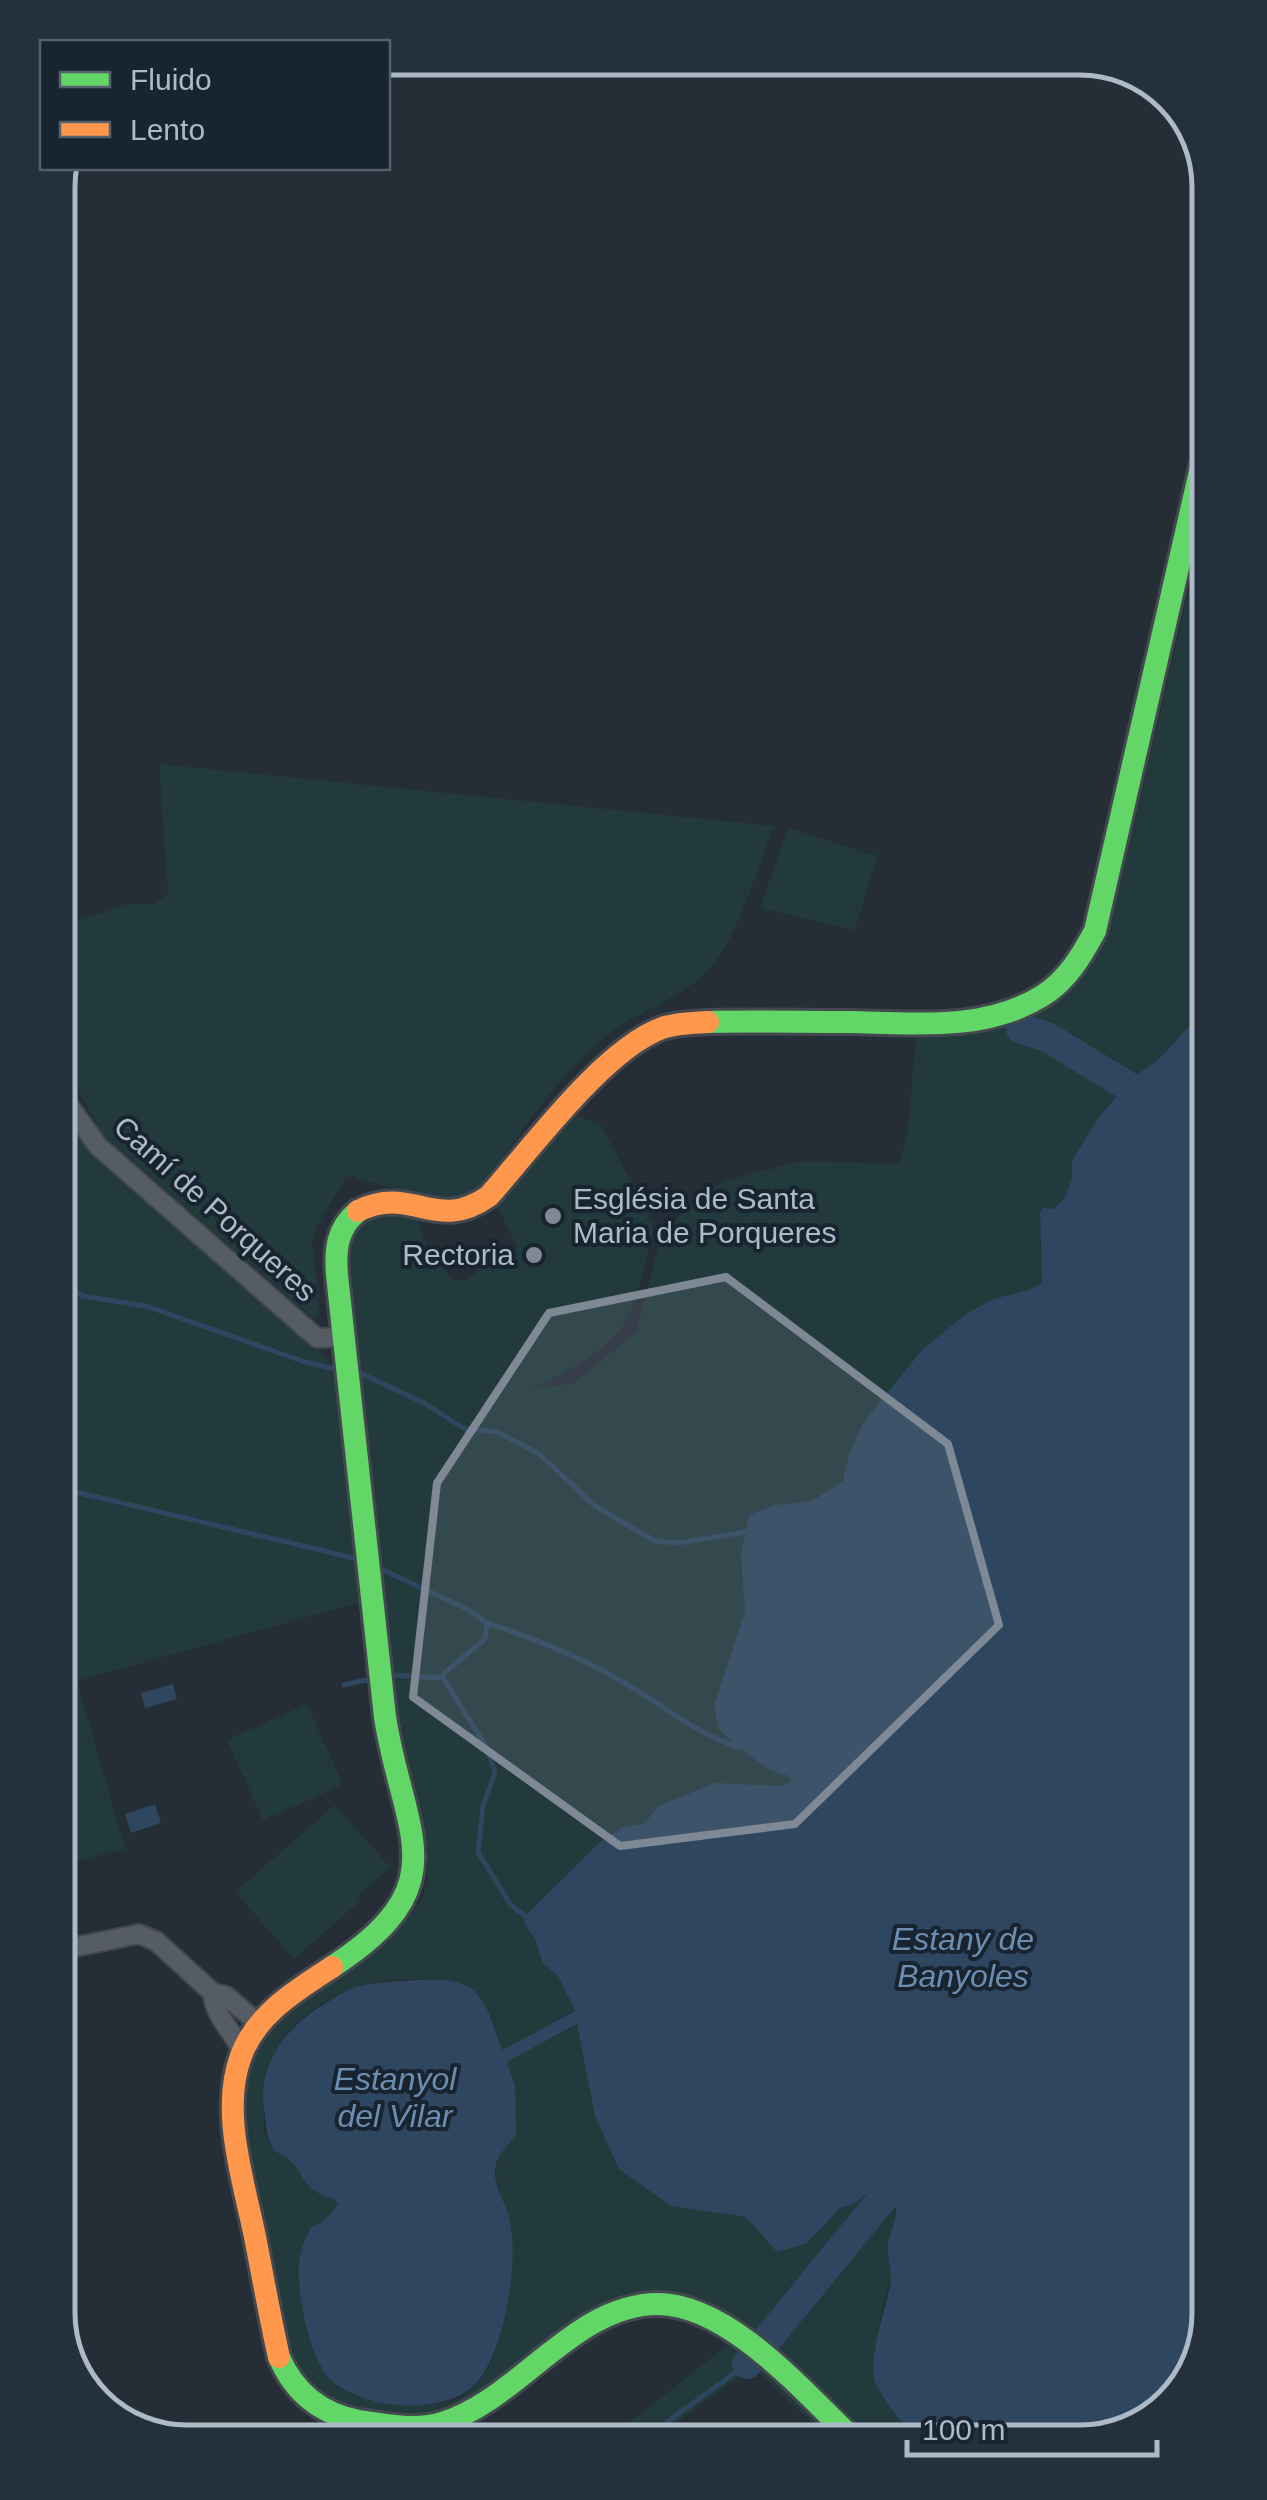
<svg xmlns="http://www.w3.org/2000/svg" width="1267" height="2500" font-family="Helvetica,sans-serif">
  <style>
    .green { fill: #223a3c }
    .water { fill: #2e465f }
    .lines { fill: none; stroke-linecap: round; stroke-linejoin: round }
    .stream { stroke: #2e465f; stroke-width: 5 }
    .river { stroke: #2e465f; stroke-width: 30 }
    .street-casing { stroke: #42484e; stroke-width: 22 }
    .fast-casing { stroke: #42484e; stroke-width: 28 }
    .slow-casing { stroke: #42484e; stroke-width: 28 }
    .street { stroke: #565c64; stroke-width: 18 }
    .fast { stroke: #63d668; stroke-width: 22 }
    .slow { stroke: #ff974d; stroke-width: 22 }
    .marked { fill: #7e8995; fill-opacity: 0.2; stroke: #7e8995; stroke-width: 8; stroke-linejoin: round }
    .poi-dot { fill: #7e8995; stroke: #182430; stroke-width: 4 }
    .labels { text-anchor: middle; stroke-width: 8; stroke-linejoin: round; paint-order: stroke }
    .poi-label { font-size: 30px; fill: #aebac8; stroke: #182430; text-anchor: start }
    .street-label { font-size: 30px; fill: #aebac8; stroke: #182430 }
    .water-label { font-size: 32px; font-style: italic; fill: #6b8daf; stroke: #182430 }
    .rim { fill: none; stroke: #aebac8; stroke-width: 5 }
  </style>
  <rect width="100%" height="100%" fill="#252e36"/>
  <!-- green -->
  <path class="green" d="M 1202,534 L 1204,1010 L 1159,1059 L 1132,1078 L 1099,1117 L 1072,1160 L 1072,1179 L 1065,1198 L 1053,1209 L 1042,1209 L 1040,1213 L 1042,1283 L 805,1784 L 541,1914 L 529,1912 L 524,1924 L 534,1937 L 543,1962 L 558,1976 L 575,2011 L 503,2051 C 496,2032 489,2002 472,1989 C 450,1973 384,1979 358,1986 C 331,1994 293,2020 279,2045 C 262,2075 265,2101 264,2134 C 274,2144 286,2153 295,2163 C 310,2182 305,2192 336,2199 L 338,2206 C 326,2221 309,2236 301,2254 C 291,2276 315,2360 330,2378 C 349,2403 435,2413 461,2397 C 473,2390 485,2375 491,2362 C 511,2318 501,2244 501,2195 L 495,2174 L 515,2086 L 506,2062 L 578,2024 L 593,2102 L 865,2179 L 913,2201 C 902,2242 869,2339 874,2378 C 876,2392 904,2425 915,2435 L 826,2436 L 752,2366 L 656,2438 L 610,2438 L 744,2332 L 669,2297 L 437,2414 C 396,2416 337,2418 305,2385 C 300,2380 296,2371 292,2365 L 246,2147 L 245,2079 L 259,2043 L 274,2024 C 309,1997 410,1931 424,1894 C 437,1856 412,1789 401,1751 L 345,1257 L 354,1227 L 376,1210 L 416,1217 L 431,1258 L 454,1280 L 467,1280 L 495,1256 L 517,1247 L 495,1201 L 578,1116 L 601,1125 L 653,1224 L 652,1237 C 645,1261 640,1288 630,1312 C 615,1349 566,1372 532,1389 L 574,1383 L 636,1333 L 660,1241 L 686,1208 L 724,1181 L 801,1161 L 899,1164 L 908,1130 L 916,1036 L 952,1033 L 1061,996 L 1093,962 L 1114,911 Z
    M 159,764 L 774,826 C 759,863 739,931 716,961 C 688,998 644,1006 609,1034 C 554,1078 519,1138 476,1193 L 464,1202 L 358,1180 L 355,1176 L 346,1177 L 320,1221 L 312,1240 L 320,1316 L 314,1319 L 103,1135 L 62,1060 L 61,927 L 127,904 L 154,904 L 168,893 Z
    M 788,828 L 877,856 L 855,930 L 760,908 Z
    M 62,1107 L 317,1346 L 339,1372 L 364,1601 L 77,1681 L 125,1849 L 65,1864 Z
    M 307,1704 L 343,1785 L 263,1820 L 227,1740 Z
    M 335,1805 L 390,1867 L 358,1896 L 361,1900 L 294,1959 L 235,1892 Z"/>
  <!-- water -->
  <path class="water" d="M 1204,1010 L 1209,2314 L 1187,2386 L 1129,2433 L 915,2435 C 904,2426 876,2392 874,2378 C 870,2348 885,2314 890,2285 C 893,2271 887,2259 888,2246 C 889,2230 901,2217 894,2201 L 880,2190 L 871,2190 L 854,2204 L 840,2208 L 807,2243 L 777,2252 L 746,2217 L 671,2206 L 619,2169 L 595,2116 L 577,2024 L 507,2062 L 515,2086 L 516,2136 C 505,2148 494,2157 495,2175 C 496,2190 506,2204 509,2218 C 520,2259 505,2347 479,2380 C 449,2418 364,2410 331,2380 C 309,2360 294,2284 300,2256 C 302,2246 307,2236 311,2227 L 323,2222 L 338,2205 L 335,2199 C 294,2190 308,2163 274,2151 C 265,2135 267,2125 264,2108 C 258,2062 288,2025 326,2003 C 337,1996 348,1988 360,1986 C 377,1981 396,1982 414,1980 C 432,1979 458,1978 473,1990 C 490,2003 494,2033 503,2050 L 575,2011 L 558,1976 L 543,1963 L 534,1937 L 524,1924 L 525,1916 L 599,1843 L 621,1828 L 645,1823 L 658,1806 L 715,1783 L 781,1786 L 791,1782 L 789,1776 L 769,1770 L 738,1747 L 719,1729 L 714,1706 L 745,1611 L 741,1555 L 749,1515 L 775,1505 L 812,1501 L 843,1481 L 850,1452 L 863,1423 L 922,1350 L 966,1314 L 993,1299 L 1029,1290 L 1042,1283 L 1040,1213 L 1042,1208 L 1053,1209 L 1065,1198 L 1072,1179 L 1072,1160 L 1099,1117 L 1132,1078 L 1159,1059 Z
    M 173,1684 L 177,1699 L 145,1708 L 141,1693 Z
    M 155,1804 L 161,1823 L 131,1833 L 125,1814 Z"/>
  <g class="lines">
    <!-- stream -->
    <path class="stream" d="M 62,1280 L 82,1296 L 146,1306 L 305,1362 L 336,1369
      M 360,1373 L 424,1403 L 465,1429 L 497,1432 L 538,1453 L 595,1506 L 655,1541 L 678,1543 L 745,1532
      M 63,1489 L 362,1560
      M 381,1569 L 469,1610 L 487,1623 L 485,1639 L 443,1674 L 445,1681 L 487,1748 L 495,1773 L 483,1806 L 478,1852 L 510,1904 L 525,1916
      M 487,1623 C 534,1638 580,1657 623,1682 C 662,1704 694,1733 738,1747
      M 391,1675 L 444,1678
      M 344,1685 L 375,1678
      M 645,2438 L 747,2364"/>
    <!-- river -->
    <path class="river" d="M 1021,1029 L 1047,1037 L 1126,1085
      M 747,2364 L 887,2193"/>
    <defs>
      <path id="street" d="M 62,1096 L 98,1146 L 317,1338 L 345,1337
        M 65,1949 L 139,1934 L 156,1941 L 213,1993 L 226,1996 L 259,2024
        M 213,1993 C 214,2016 232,2030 242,2051"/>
      <path id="fast" d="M 708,1022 C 754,1021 800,1022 847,1022 C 911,1023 984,1032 1042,996 C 1067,981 1082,955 1095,931 L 1201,467
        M 332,1967 C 460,1884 403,1834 385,1717 L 337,1275 C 335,1249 337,1228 358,1211
        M 279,2357 C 294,2392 321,2414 359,2421 C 384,2425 417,2431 442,2423 C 519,2400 575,2303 659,2304 C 729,2305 803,2391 850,2436"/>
      <path id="slow" d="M 358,1211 C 413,1184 435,1234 489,1196 C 531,1149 603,1050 662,1028 C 676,1023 692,1023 708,1022
        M 279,2357 C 270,2318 263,2277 255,2237 C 244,2182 220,2111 241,2056 C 256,2014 297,1990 332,1967"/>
    </defs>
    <!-- street casing -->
    <use href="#street" class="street-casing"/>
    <!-- fast casing -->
    <use href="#fast" class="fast-casing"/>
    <!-- slow casing -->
    <use href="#slow" class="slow-casing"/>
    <!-- street -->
    <use href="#street" class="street"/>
    <!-- fast -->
    <use href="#fast" class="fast"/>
    <!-- slow -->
    <use href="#slow" class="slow"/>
  </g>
  <!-- marked area -->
  <path class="marked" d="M 726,1277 L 948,1444 L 999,1625 L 795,1824 L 620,1846 L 413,1697 L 437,1483 L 549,1313 Z"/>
  <!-- markers -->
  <g class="poi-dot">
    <circle cx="553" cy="1216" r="10"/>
    <circle cx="534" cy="1255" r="10"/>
  </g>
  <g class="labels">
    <!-- poi labels -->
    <g class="poi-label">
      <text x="573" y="1209">Església de Santa<tspan x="573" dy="34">Maria de Porqueres</tspan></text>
      <text x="514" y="1265" text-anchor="end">Rectoria</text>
    </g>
    <!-- street labels -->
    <g class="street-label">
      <text transform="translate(215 1209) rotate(42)" y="10">Camí de Porqueres</text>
    </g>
    <!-- water labels -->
    <g class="water-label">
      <text x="963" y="1950">Estany de<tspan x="963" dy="37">Banyoles</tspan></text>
      <text x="395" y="2090">Estanyol<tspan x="395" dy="37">del Vilar</tspan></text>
    </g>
  </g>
  <!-- crop -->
  <path d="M0 0H1267V2500H0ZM187 75H1080A112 112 0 0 1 1192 187V2313A112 112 0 0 1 1080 2425H187A112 112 0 0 1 75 2313V187A112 112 0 0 1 187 75Z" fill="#24303c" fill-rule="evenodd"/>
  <path class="rim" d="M187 75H1080A112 112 0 0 1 1192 187V2313A112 112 0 0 1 1080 2425H187A112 112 0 0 1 75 2313V187A112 112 0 0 1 187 75Z"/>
  <!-- legend -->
  <rect x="40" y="40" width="350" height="130" fill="#182430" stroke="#54606d" stroke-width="2.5"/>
  <rect x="60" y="72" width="50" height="15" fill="#63d668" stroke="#54606d" stroke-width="2.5"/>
  <text x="130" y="90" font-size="30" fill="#aebac8">Fluido</text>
  <rect x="60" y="122" width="50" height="15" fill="#ff974d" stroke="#54606d" stroke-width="2.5"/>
  <text x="130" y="140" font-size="30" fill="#aebac8">Lento</text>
  <!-- scale -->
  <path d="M907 2440v15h250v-15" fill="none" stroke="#aebac8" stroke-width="5"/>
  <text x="922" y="2440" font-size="30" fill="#aebac8" stroke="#182430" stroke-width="8" paint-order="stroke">100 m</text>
</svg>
